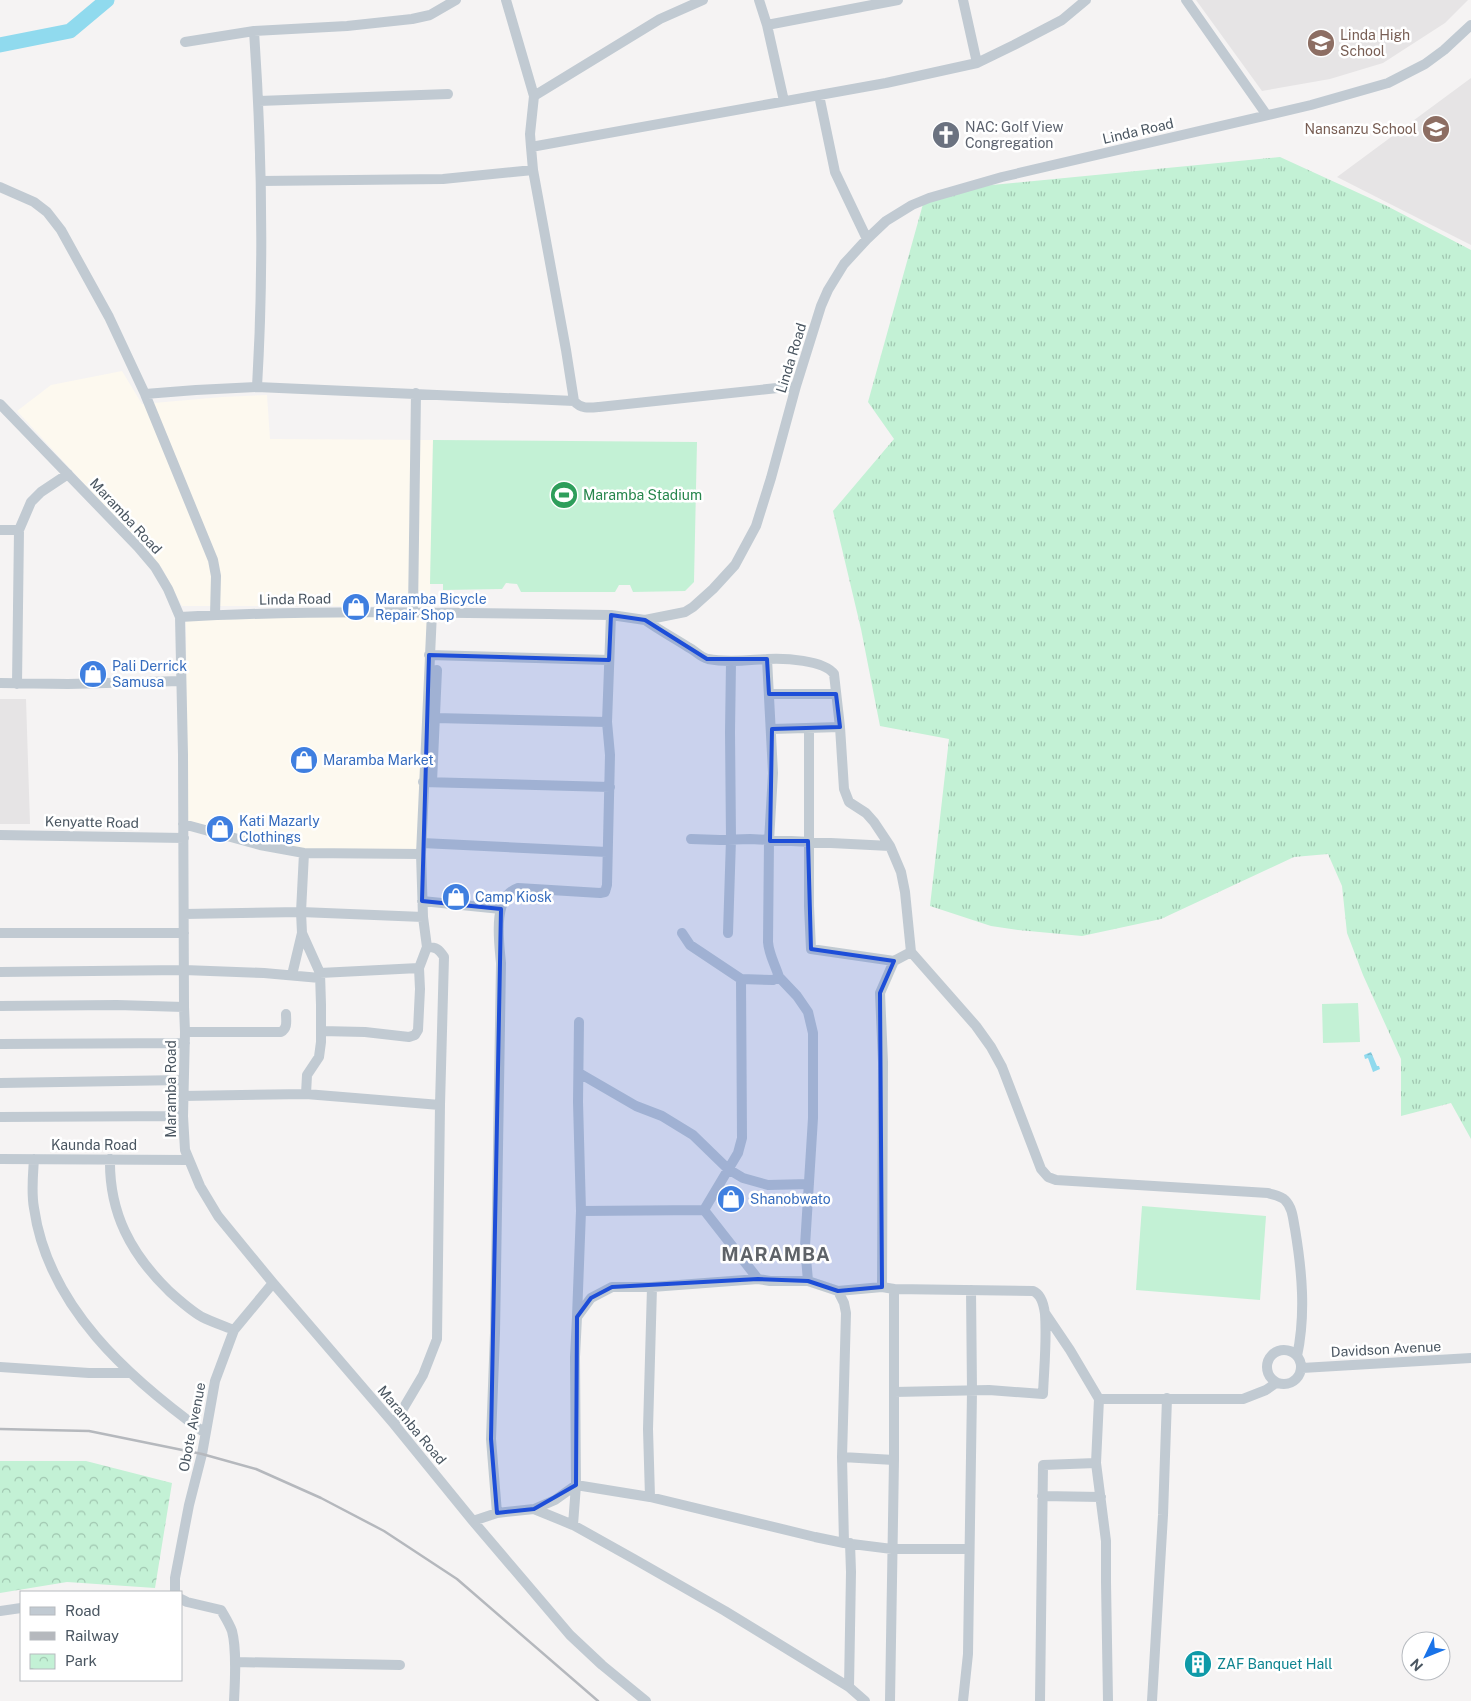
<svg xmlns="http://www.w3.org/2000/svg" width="1471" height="1701" font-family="'Public Sans',sans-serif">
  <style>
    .commercial { fill: #fdf9ef }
    .education { fill: #e6e4e5 }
    .grass { fill: url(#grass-tufts) }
    .park { fill: url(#park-crowns) }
    .garden { fill: #c3f1d5 }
    .water { fill: url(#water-ripples) }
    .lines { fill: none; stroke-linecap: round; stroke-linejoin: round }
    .river { stroke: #90daee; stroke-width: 15 }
    .minor { stroke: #c1cad2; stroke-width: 10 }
    .rail { stroke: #b5b8bd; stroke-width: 2.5 }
    .marked { fill: #1d4ed8; fill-opacity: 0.2; stroke: #1d4ed8; stroke-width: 4; stroke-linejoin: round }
    .labels { text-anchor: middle; stroke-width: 5; stroke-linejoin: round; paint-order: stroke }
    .education-label { font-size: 14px; fill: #785e54; stroke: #fff; text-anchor: start }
    .worship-label { font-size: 14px; fill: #5b616d; stroke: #fff; text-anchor: start }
    .street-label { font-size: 14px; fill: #4a5661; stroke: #fff }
    .leisure-label { font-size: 14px; fill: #27864d; stroke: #fff; text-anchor: start }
    .shop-label { font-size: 14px; fill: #366cbe; stroke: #fff; text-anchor: start }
    .culture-label { font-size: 14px; fill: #0d838f; stroke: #fff; text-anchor: start }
    .district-label { font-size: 19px; font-weight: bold; letter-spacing: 1px; fill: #5f6368; stroke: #fff }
  </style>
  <defs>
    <pattern id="grass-tufts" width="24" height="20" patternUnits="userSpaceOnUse" patternTransform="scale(1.25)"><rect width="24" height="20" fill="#c3f1d5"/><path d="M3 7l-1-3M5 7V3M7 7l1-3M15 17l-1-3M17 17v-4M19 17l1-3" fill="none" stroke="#a0c6b0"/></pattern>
    <pattern id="park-crowns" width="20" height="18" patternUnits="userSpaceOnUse" patternTransform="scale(1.25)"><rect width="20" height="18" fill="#c3f1d5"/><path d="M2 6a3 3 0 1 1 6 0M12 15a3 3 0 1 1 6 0" fill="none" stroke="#a0c6b0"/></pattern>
    <pattern id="water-ripples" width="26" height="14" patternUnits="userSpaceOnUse" patternTransform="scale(1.25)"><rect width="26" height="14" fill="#90daee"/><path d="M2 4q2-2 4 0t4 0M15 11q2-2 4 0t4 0" fill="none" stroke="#78b4c4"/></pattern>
  </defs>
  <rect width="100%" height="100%" fill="#f5f3f3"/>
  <!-- commercial -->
  <path class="commercial" d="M 122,371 L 142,404 L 222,397 L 267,395 L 270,439 L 433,440 L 430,606 L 182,606 L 162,568 L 17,411 L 51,385 Z
    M 429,615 L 423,700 L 418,858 L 314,850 L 260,843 L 187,820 L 186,619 Z"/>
  <!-- education -->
  <path class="education" d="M 1196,0 L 1468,0 L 1445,23 L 1383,63 L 1330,79 L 1262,91 Z
    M 1471,78 L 1471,245 L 1337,177 Z
    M 0,699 L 26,699 L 30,824 L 0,824 Z"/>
  <!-- grass -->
  <path class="grass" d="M 1280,157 L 1387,206 L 1471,250 L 1471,1139 L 1451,1103 L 1401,1116 L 1401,1059 L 1363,975 L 1347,933 L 1342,886 L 1328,854 L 1294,857 L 1161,919 L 1082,936 L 1018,930 L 991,926 L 930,906 L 949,739 L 880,726 L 861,629 L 833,511 L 894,439 L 868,402 L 923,204 L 961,188 Z"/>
  <!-- park -->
  <path class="park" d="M 0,1461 L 86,1461 L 172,1483 L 155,1588 L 67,1582 L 0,1593 Z"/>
  <!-- garden -->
  <path class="garden" d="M 433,440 L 697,442 L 694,582 L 685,591 L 633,592 L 630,585 L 619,585 L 615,592 L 521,592 L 517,584 L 506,583 L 502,589 L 443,590 L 443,584 L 430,584 Z
    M 1358,1003 L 1360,1042 L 1323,1043 L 1322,1004 Z
    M 1142,1206 L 1266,1216 L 1260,1300 L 1136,1290 Z"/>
  <!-- water -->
  <path class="water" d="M 1371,1052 L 1377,1066 L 1379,1066 L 1380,1069 L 1373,1072 L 1368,1058 L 1365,1059 L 1364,1055 Z"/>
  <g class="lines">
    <!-- river -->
    <path class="river" d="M 0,45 L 70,31 L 107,0"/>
    <!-- minor -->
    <path class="minor" d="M 506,0 L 534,96 L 530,134 L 531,147
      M 759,0 L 767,25 L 784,101
      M 1186,0 L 1266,114
      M 767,25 L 898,0
      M 254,31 C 262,149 264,269 257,387
      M 185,42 L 254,31 L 347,26 L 412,19 L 430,15 L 456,0
      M 977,63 L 1014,45 L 1062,20 L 1086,0
      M 819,95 L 835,172 L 867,239
      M 534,96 L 660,19 L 703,0
      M 259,101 L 448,94
      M 261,181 L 443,179 L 533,170
      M 0,187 L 34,202 L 47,212 L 61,230 L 109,317 L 145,394 L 213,560 L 216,576 L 215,615
      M 796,386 L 599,407 C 589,408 581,409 574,401 L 566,350 L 533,170 L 531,147 L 886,83 L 977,63 L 963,0
      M 145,394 L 196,390 L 257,387 L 574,401
      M 0,404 L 138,547 L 155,567 L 168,589 L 180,617 L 183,755 L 184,1007 L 185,1032 L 183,1116 L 185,1150 L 200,1186 L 218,1216 L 273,1283 L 394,1424 L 473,1521 L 570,1635 L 602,1665 L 646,1701
      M 0,530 L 19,530
      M 413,612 L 416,393
      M 180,617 C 324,609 467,613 611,615 L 645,620 L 685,612 L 693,607 L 713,589 L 735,565 L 756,526 L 771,478 L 796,386 L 821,306 L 828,290 L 844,264 L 867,239 L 886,221 L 912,205 L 929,198 L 1002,177 L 1311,105 L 1388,83 L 1425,64 L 1444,50 L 1471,25
      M 645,620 C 659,630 674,638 688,647 C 696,651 700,657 708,659 C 728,663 748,660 767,659 L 773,773 L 769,841 L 768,942 C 769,955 775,964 779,977 L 773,980 L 741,979 L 690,945 L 682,933
      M 429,655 L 609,660
      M 767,659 C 784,658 824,660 834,674 L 840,727 L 844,789 L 849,802 L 866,813 L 874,822 L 890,846 L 901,872 L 905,892 L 911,952 L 976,1026 L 991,1047 L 1002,1067 L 1041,1169 L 1048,1177 L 1056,1180 L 1268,1193 C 1274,1195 1281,1196 1285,1200 C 1293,1208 1293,1220 1295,1229 C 1302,1271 1306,1314 1297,1356
      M 0,683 L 68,684 L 181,681
      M 17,684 L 19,530 L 31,502 L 41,492 L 68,474
      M 769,694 L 836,694
      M 435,718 L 607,722
      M 772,729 L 840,727
      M 809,729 L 809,906 L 811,949 L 894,961 L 911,952
      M 423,782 L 610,787
      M 432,782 L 437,670
      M 183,824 L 260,845 L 304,853 L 421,854
      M 0,835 L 184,838
      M 691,839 L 720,840 L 750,839 L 890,846
      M 422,843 L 607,852
      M 422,901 L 501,909
      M 184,914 L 301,912 L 423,917
      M 0,933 L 184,933
      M 302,933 L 320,973 L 321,1005 L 321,1042 L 319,1057 L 307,1075 L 306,1094
      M 728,933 L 731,839 L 730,732 L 731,662
      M 427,947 L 423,917 L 421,854 L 432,612
      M 0,972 L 184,970 L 264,973 L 320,978
      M 320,973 L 419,968
      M 292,975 L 302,933 L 301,912 L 304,853
      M 779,977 L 797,996 L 808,1012 L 813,1033 L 813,1118 L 805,1246 L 808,1281
      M 0,1006 L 117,1005 L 184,1007
      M 321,1031 L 365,1032 L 409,1037 L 415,1035 L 418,1030 L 420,989 L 419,968 L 427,947 C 436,947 439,949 444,957 L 440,1105 L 437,1339 L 423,1375 L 394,1424
      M 185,1032 L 281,1032 C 288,1028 286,1021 286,1014
      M 0,1044 L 185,1043
      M 579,1073 L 636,1106 L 662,1116 L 693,1135 L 728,1169 L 743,1178 L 768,1185 L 809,1184
      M 0,1083 L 183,1080
      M 183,1096 L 306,1094 L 440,1105
      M 0,1117 L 183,1116
      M 0,1159 L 188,1160
      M 34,1159 C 33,1175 31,1192 34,1208 C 48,1307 129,1378 205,1433
      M 110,1159 C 109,1213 131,1254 169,1291 C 179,1300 190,1310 202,1317 C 212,1322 224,1326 234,1330
      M 704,1210 L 758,1279
      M 581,1211 L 704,1210 L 738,1153 L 742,1138 L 741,979
      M 838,1291 L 882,1287
      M 1045,1313 L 1070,1350 L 1099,1399
      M 577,1317 L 581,1211 L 578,1102 L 579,1022
      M1267 1367a17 17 0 1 1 34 0a17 17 0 1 1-34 0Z
      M 0,1367 L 89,1373 L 131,1373
      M 1302,1368 L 1471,1358
      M 894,1392 L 989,1390 L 1043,1394 C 1044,1368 1047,1341 1045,1314 C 1044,1306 1041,1294 1033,1291 L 894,1289
      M 842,1457 L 894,1460
      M 1042,1496 L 1101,1497
      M 650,1497 L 648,1429 L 652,1287
      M 534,1509 L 573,1525 L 634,1559 L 725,1611 L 849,1687 L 865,1701
      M 497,1513 L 491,1439 L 495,1333 L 501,963 C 499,941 492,897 518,888 L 600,893 L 605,892 L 607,885 L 610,755 L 607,722 L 611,615
      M 473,1521 L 497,1513 L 534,1509 L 555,1500 L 576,1485 L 650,1497 L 815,1537 L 844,1543 L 892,1549 L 969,1549
      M 573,1525 L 576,1485 L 575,1357 L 577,1317 L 591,1298 L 612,1287 L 652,1287 L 758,1279 L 770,1281 L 808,1281 L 838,1291 L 844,1303 L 846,1313 L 842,1457 L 844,1543
      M 175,1592 L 175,1578 L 189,1505 L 202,1454 L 215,1381 L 234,1330 L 273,1283
      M 181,1599 L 187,1602 L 221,1610 C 225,1617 229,1623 232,1631 C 237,1650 235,1681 234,1701
      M 0,1611 L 21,1608
      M 235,1662 L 400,1665
      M 849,1687 L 851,1572 L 850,1543
      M 890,1701 L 894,1460 L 894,1289 L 882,1287 L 883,1062 L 880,993 L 894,961
      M 963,1701 L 968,1654 L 972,1391 L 971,1290
      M 1040,1701 L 1043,1465 L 1096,1463
      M 1108,1701 L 1106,1582 L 1106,1541 L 1096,1463 L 1099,1399 L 1243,1399 L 1266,1390 L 1276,1383
      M 1152,1701 L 1163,1515 L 1167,1398"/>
    <!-- rail -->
    <path class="rail" d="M 0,1429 L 89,1431 L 202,1454 L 256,1469 L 321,1498 L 384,1531 L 457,1579 L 598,1701"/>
  </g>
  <!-- marked area -->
  <path class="marked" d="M 611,615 L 645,620 L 707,659 L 767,659 L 769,694 L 836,694 L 840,727 L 772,729 L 770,841 L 808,841 L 811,949 L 894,961 L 880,993 L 882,1287 L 838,1291 L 808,1281 L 758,1279 L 612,1287 L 591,1298 L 577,1317 L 576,1485 L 534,1509 L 497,1513 L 491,1439 L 501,909 L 422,901 L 429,655 L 609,660 Z"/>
  <!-- icons -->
  <defs>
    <symbol id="school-disc" viewBox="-11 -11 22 22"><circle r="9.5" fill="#8d6e63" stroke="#fff"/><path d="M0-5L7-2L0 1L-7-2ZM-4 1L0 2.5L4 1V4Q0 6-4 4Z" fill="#fff"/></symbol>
    <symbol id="church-disc" viewBox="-11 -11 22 22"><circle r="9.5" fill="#6b7280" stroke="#fff"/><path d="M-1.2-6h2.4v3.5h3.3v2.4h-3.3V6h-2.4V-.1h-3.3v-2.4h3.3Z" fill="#fff"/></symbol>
    <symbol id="stadium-disc" viewBox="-11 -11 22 22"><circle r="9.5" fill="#2e9e5b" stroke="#fff"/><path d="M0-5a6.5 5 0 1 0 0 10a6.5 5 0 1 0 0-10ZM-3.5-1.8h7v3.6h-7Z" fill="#fff"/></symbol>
    <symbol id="shop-disc" viewBox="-11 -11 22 22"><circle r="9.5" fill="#3f7fe0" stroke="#fff"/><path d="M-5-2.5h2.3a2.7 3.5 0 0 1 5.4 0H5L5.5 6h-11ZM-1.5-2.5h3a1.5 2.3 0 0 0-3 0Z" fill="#fff"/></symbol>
    <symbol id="building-disc" viewBox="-11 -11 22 22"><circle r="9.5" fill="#0f9aa8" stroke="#fff"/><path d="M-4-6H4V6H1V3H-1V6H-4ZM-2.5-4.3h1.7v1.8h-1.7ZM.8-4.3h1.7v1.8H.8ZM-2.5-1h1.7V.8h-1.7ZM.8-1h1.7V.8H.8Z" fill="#fff"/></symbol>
  </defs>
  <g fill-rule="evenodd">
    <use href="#school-disc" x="1305" y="27" width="32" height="32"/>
    <use href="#school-disc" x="1420" y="113" width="32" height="32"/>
    <use href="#church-disc" x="930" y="119" width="32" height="32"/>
    <use href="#stadium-disc" x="548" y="479" width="32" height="32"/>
    <use href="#shop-disc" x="340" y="591" width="32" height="32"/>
    <use href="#shop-disc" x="77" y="658" width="32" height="32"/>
    <use href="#shop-disc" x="288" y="744" width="32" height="32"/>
    <use href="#shop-disc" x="204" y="813" width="32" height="32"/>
    <use href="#shop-disc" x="440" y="881" width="32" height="32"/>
    <use href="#shop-disc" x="715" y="1183" width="32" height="32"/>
    <use href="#building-disc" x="1182" y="1648" width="32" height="32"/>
  </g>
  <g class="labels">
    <!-- education labels -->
    <g class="education-label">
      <text x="1340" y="40">Linda High<tspan x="1340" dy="16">School</tspan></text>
      <text x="1417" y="134" text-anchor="end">Nansanzu School</text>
    </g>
    <!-- worship labels -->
    <g class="worship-label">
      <text x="965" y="132">NAC: Golf View<tspan x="965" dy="16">Congregation</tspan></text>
    </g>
    <!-- street labels -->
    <g class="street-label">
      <text transform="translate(1138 131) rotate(-13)" y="5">Linda Road</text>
      <text transform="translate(791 358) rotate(-73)" y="5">Linda Road</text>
      <text transform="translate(126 516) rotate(47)" y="5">Maramba Road</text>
      <text transform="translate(295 599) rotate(-1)" y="5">Linda Road</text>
      <text transform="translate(92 822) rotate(1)" y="5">Kenyatte Road</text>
      <text transform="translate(171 1089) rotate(-90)" y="5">Maramba Road</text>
      <text x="94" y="1150">Kaunda Road</text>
      <text transform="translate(1386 1349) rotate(-3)" y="5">Davidson Avenue</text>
      <text transform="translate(412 1425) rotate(50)" y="5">Maramba Road</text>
      <text transform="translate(192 1427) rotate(-79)" y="5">Obote Avenue</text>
    </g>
    <!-- leisure labels -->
    <g class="leisure-label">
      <text x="583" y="500">Maramba Stadium</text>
    </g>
    <!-- shop labels -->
    <g class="shop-label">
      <text x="375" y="604">Maramba Bicycle<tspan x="375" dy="16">Repair Shop</tspan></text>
      <text x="112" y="671">Pali Derrick<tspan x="112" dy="16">Samusa</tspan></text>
      <text x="323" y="765">Maramba Market</text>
      <text x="239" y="826">Kati Mazarly<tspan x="239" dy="16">Clothings</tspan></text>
      <text x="475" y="902">Camp Kiosk</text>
      <text x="750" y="1204">Shanobwato</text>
    </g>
    <!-- culture labels -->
    <g class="culture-label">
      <text x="1217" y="1669">ZAF Banquet Hall</text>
    </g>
    <!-- district labels -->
    <g class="district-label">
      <text x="776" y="1261">MARAMBA</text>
    </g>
  </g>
  <!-- legend -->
  <rect x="20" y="1591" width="162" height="90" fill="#ffffff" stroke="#b7bbc0"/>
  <rect x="30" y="1607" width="25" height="8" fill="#c1cad2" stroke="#b7bbc0"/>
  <text x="65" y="1616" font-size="15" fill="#4a5661">Road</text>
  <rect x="30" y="1632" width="25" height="8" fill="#b5b8bd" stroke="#b7bbc0"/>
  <text x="65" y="1641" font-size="15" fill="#4a5661">Railway</text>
  <rect x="30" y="1654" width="25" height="15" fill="url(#park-crowns)" stroke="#b7bbc0"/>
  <text x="65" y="1666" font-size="15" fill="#4a5661">Park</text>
  <!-- north arrow -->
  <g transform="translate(1426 1656) rotate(227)"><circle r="24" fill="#ffffff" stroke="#b7bbc0"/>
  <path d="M0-4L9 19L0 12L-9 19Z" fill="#1a73e8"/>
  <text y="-8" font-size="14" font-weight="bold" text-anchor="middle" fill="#4a5661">N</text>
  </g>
</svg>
